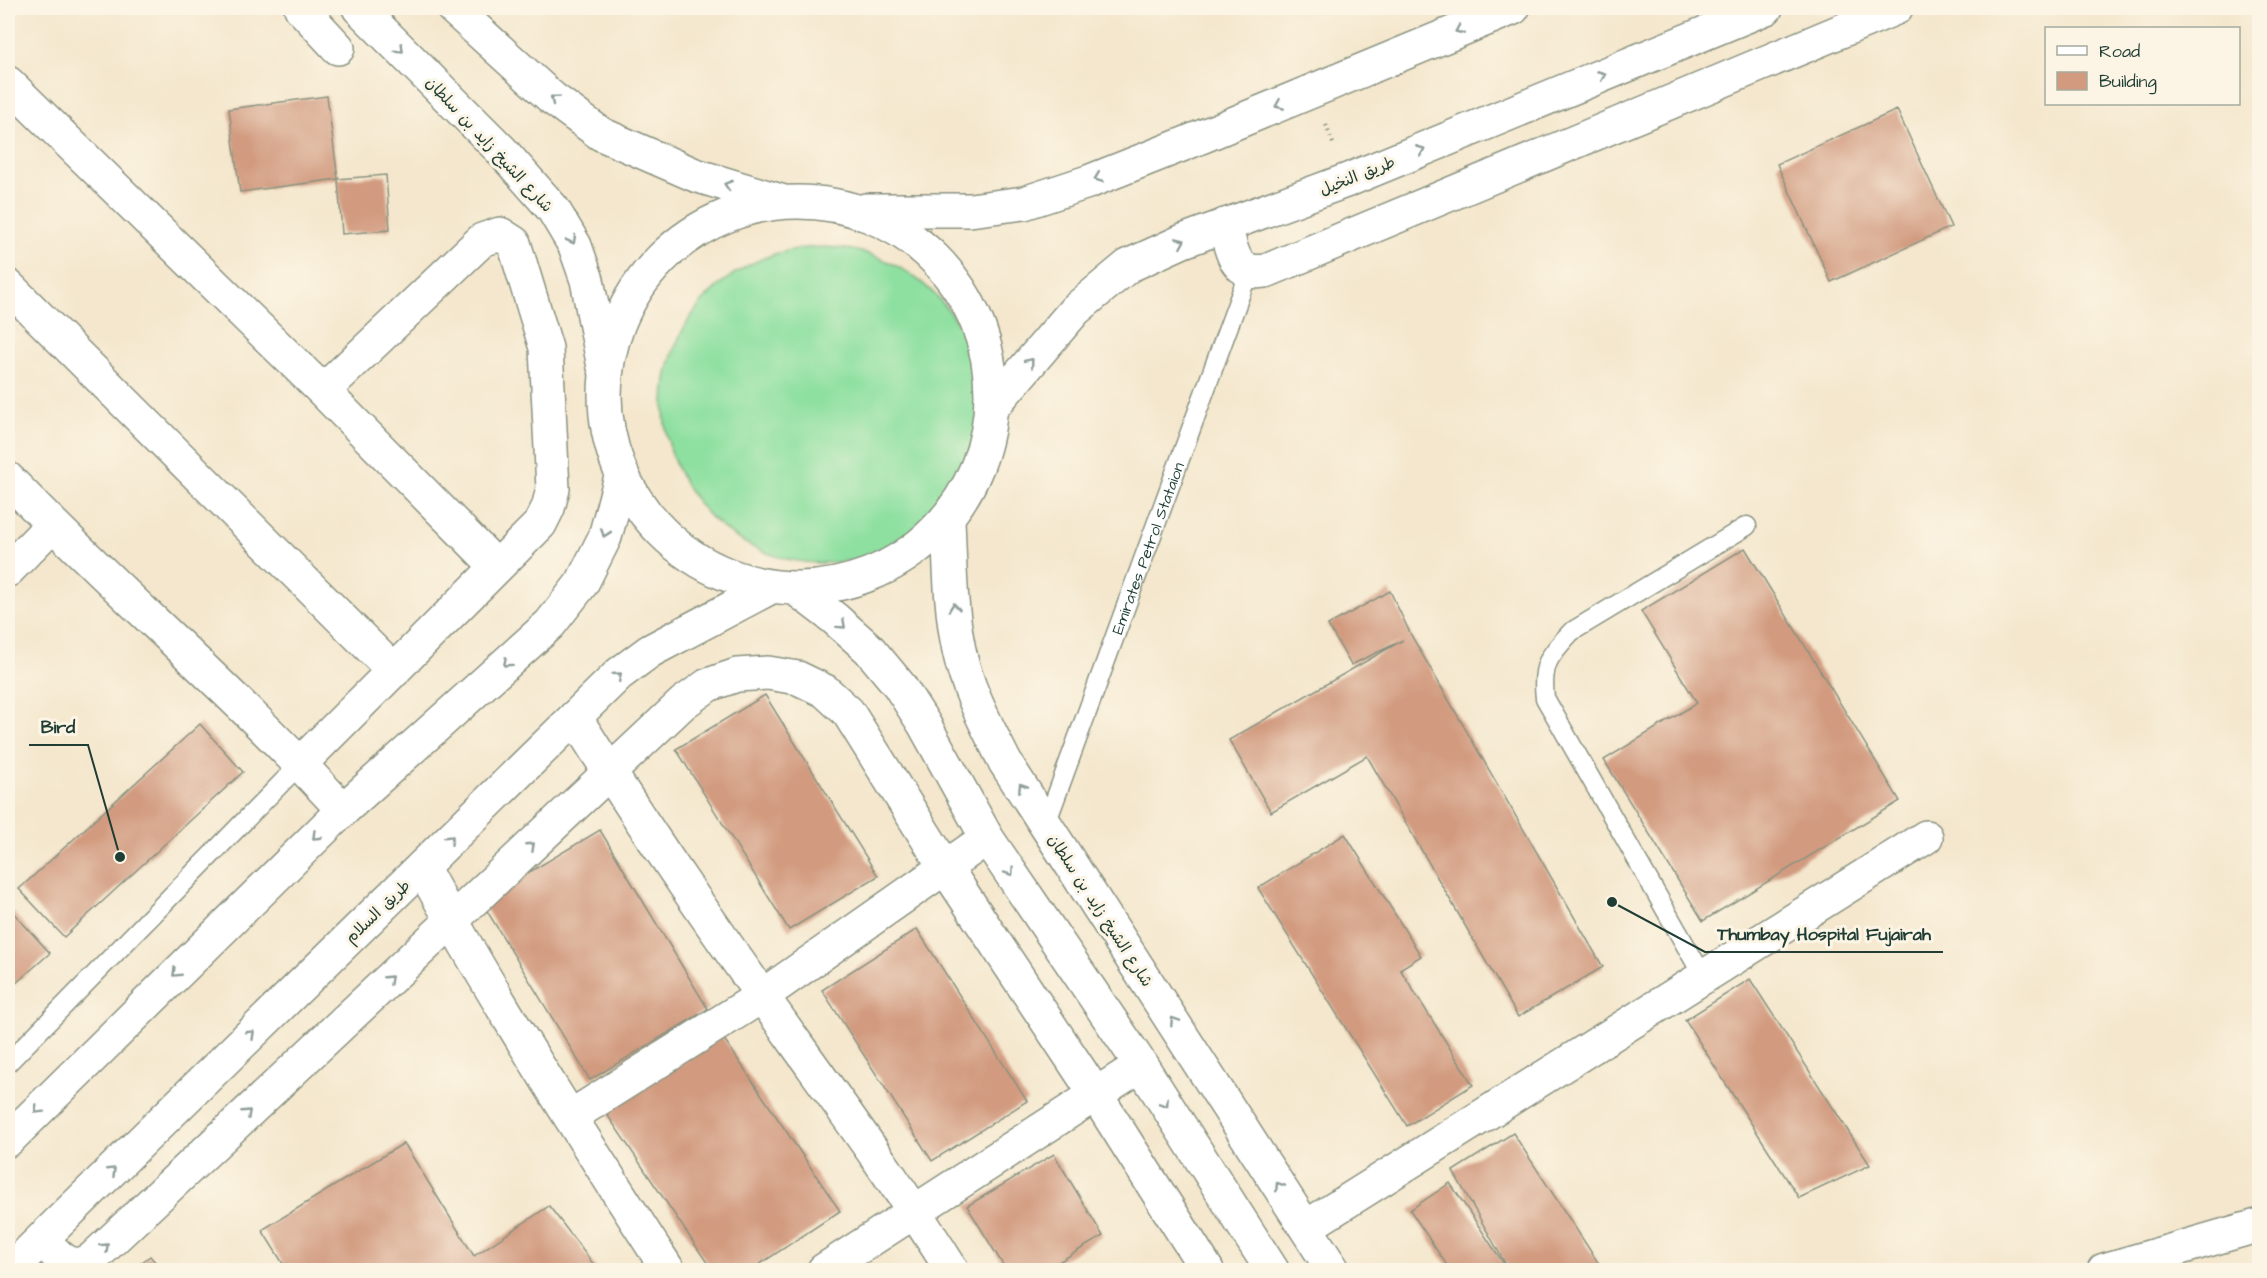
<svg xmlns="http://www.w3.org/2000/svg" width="2267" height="1278" font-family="'Architects Daughter','Playpen Sans Arabic',sans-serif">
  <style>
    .green { fill: #8ee0a0; stroke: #568e6a; stroke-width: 1.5 }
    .building { fill: #d29b80 }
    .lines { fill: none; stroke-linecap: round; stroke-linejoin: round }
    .service-casing { stroke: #8a9280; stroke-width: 21 }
    .minor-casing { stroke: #8a9280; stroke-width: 36 }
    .tertiary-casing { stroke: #8a9280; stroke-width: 36 }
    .secondary-casing { stroke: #8a9280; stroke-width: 36 }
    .path { stroke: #8a9280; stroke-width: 4; stroke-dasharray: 1.5 4.5; stroke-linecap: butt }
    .service { stroke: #fff; stroke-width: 18 }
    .minor { stroke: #fff; stroke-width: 33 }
    .tertiary { stroke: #fff; stroke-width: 33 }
    .secondary { stroke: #fff; stroke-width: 33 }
    .oneway { stroke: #8f9e9a }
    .labels { text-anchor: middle; stroke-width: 6; stroke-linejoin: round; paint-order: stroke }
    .street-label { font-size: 16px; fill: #1f3d34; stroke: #fcf5e5 }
    .leader { fill: none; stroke: #1f3d34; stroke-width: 2 }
    .callout-dot { fill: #1f3d34; stroke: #fcf5e5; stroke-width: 2 }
    .callout-label { font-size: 18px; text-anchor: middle; font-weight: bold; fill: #1f3d34; stroke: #fcf5e5; stroke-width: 6; stroke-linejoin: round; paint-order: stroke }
  </style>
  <rect width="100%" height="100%" fill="#fcf5e5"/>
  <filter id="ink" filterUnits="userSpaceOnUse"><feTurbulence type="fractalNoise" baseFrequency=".0167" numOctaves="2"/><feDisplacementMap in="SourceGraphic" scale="12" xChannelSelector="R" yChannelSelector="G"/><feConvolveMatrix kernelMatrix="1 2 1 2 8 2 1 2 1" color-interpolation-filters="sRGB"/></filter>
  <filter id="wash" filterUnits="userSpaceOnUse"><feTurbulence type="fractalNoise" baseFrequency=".008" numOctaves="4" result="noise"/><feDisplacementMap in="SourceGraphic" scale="24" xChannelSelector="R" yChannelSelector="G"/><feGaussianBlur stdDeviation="1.35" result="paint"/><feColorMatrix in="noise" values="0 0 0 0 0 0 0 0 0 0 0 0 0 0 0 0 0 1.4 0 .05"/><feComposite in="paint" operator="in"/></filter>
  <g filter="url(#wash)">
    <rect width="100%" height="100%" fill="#f4e7cd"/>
    <!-- green -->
    <path class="green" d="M664 405a158 158 0 1 1 316 0a158 158 0 1 1-316 0Z"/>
    <g id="blocks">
      <!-- building -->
      <path class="building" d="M 327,96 L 338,179 L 240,192 L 229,109 Z
        M 1897,110 L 1951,227 L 1831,282 L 1777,164 Z
        M 386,175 L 390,230 L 342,234 L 338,179 Z
        M 1745,548 L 1900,801 L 1703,921 L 1604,760 L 1697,703 L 1641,611 Z
        M 1390,591 L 1411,635 L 1603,967 L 1518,1017 L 1367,756 L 1271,812 L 1229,740 L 1403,640 L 1351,665 L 1328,625 Z
        M 765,695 L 878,876 L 789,930 L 676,749 Z
        M 200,724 L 243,772 L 64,937 L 19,889 Z
        M 600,830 L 708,1009 L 590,1080 L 481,901 Z
        M 1345,834 L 1421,956 L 1400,969 L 1473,1085 L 1407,1126 L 1258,888 Z
        M 9,908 L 50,953 L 15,984 L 8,975 Z
        M 917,929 L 1027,1101 L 932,1161 L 822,990 Z
        M 1750,979 L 1870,1165 L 1799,1198 L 1685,1020 Z
        M 722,1036 L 840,1211 L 751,1270 L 712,1270 L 606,1113 Z
        M 1513,1133 L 1603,1270 L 1509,1270 L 1453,1171 Z
        M 404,1143 L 474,1256 L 549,1206 L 598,1270 L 287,1270 L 262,1230 Z
        M 1054,1154 L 1103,1236 L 1045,1270 L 1006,1270 L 967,1206 Z
        M 1450,1183 L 1508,1270 L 1450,1270 L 1410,1210 Z
        M 150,1256 L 162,1270 L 132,1270 Z"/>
    </g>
  </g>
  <g filter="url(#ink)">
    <use href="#blocks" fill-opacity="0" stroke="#8a9280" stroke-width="1.5"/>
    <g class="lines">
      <defs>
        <g id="service">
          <path id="s1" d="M 1046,824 L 1249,271"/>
          <path d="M 1703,976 L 1545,698 C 1541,664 1549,656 1571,632 L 1747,526"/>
          <path d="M 8,1063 L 300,764"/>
        </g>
        <path id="minor" d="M 301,8 L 338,48
          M 8,83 L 323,391 L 497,567
          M 1225,225 C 1232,250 1233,276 1266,271 L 1896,8
          M 8,286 L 394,671
          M 8,479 C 117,592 237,694 343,810
          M 8,570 L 52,525
          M 575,717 C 644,829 721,938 797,1045 C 850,1119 904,1193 952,1270
          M 300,764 L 540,524 L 548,508 L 553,489 L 546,348 L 514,243 L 500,234 L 482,240 L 323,391
          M 422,867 C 497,1005 583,1138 668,1270
          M 570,1117 L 762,996 L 987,838
          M 1306,1227 L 1926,837
          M 824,1270 L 1141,1065
          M 2104,1270 L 2260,1225"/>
        <path id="tertiary" d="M 42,1240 C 58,1255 71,1275 93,1258 L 683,703 L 708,685 L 737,675 L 768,673 L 798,678 L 825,691 L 848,712 L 945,867 L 1096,1095 L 1207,1270"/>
        <path id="secondary" d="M 359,8 L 501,150 L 553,209 L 575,246 L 587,280 L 604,367
          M 453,8 L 552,98 L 601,134 L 695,175 L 784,202
          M605 395a193 193 0 1 1 386 0a193 193 0 1 1-386 0Z
          M 866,210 L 970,210 L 1024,203 L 1088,182 L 1184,144 L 1513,8
          M 992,407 L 1075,310 L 1128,266 L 1183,241 L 1348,180 L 1766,8
          M 948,520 C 950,563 950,608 959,650 C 967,690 987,726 1005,762 L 1333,1270
          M 796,589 L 834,618 L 869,649 L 899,685 L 924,724 L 987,838 L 1141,1065 L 1272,1270
          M 8,1140 L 343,810 L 550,624 L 582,583 L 605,537 L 621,477
          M 10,1270 L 619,674 L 650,651 L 771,587"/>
      </defs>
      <!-- service casing -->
      <use href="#service" class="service-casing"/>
      <!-- minor casing -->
      <use href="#minor" class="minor-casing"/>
      <!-- tertiary casing -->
      <use href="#tertiary" class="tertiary-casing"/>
      <!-- secondary casing -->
      <use href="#secondary" class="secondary-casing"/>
      <!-- path -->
      <path class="path" d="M 1326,125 L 1334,146"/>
      <!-- service -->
      <use href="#service" class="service"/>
      <!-- minor -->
      <use href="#minor" class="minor"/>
      <!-- tertiary -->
      <use href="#tertiary" class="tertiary"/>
      <!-- secondary -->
      <use href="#secondary" class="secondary"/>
    </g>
    <!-- one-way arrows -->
    <defs><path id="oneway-chevron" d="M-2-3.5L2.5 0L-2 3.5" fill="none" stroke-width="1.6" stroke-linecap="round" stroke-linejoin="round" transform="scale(1.5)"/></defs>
    <g class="oneway">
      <use href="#oneway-chevron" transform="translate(1459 30) rotate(157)"/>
      <use href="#oneway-chevron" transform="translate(400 49) rotate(45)"/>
      <use href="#oneway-chevron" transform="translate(1602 75) rotate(-22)"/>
      <use href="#oneway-chevron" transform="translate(554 99) rotate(-141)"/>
      <use href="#oneway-chevron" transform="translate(1279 105) rotate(157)"/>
      <use href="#oneway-chevron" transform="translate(1421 150) rotate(-22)"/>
      <use href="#oneway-chevron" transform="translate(1098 178) rotate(159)"/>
      <use href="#oneway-chevron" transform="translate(728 185) rotate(-163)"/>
      <use href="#oneway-chevron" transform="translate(572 240) rotate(61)"/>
      <use href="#oneway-chevron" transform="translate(1181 242) rotate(-23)"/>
      <use href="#oneway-chevron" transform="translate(1030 362) rotate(-50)"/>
      <use href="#oneway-chevron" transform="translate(605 533) rotate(109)"/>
      <use href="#oneway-chevron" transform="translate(954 607) rotate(-96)"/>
      <use href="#oneway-chevron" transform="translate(842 625) rotate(42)"/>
      <use href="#oneway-chevron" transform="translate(507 663) rotate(138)"/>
      <use href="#oneway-chevron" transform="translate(618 676) rotate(-41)"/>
      <use href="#oneway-chevron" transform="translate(1022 787) rotate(-123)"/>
      <use href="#oneway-chevron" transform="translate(316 836) rotate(136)"/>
      <use href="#oneway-chevron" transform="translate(450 839) rotate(-44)"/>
      <use href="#oneway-chevron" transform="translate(531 846) rotate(-43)"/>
      <use href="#oneway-chevron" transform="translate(1010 872) rotate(56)"/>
      <use href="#oneway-chevron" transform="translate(176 973) rotate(136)"/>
      <use href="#oneway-chevron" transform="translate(389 979) rotate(-43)"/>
      <use href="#oneway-chevron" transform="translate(1174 1021) rotate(-123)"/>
      <use href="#oneway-chevron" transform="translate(251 1034) rotate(-44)"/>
      <use href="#oneway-chevron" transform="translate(1165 1103) rotate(57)"/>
      <use href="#oneway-chevron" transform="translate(38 1110) rotate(135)"/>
      <use href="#oneway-chevron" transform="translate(247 1113) rotate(-43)"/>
      <use href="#oneway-chevron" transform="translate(112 1171) rotate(-44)"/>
      <use href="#oneway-chevron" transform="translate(1279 1186) rotate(-123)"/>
      <use href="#oneway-chevron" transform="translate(105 1247) rotate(-43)"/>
    </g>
  </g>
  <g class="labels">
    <!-- street labels -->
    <g class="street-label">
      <text transform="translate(490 144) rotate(47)" y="6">شارع الشيخ زايد بن سلطان</text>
      <text transform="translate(1357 175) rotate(-22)" y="6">طريق النخيل</text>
      <text dy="6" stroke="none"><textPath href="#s1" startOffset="294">Emirates Petrol Stataion</textPath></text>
      <text transform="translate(1101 910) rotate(57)" y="6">شارع الشيخ زايد بن سلطان</text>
      <text transform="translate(377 911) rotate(-44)" y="6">طريق السلام</text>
    </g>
  </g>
  <!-- callouts -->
  <path class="leader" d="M120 857L88 745H29M1612 902L1705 952H1943"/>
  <g class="callout-dot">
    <circle cx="120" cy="857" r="6"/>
    <circle cx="1612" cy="902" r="6"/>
  </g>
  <g class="callout-label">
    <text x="58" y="733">Bird</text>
    <text x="1824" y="940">Thumbay Hospital Fujairah</text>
  </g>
  <!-- margin -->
  <rect width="2267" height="1278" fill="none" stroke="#fcf5e5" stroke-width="30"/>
  <!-- legend -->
  <rect x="2045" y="27" width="195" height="78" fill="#fcf5e5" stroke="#a4ab9e" stroke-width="1.5"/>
  <rect x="2057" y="46" width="30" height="9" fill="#ffffff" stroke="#a4ab9e" stroke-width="1.5"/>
  <text x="2099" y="57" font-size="18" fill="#1f3d34">Road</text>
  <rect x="2057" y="72" width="30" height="18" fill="#d29b80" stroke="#a4ab9e" stroke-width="1.5"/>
  <text x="2099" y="87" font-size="18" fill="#1f3d34">Building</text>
</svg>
